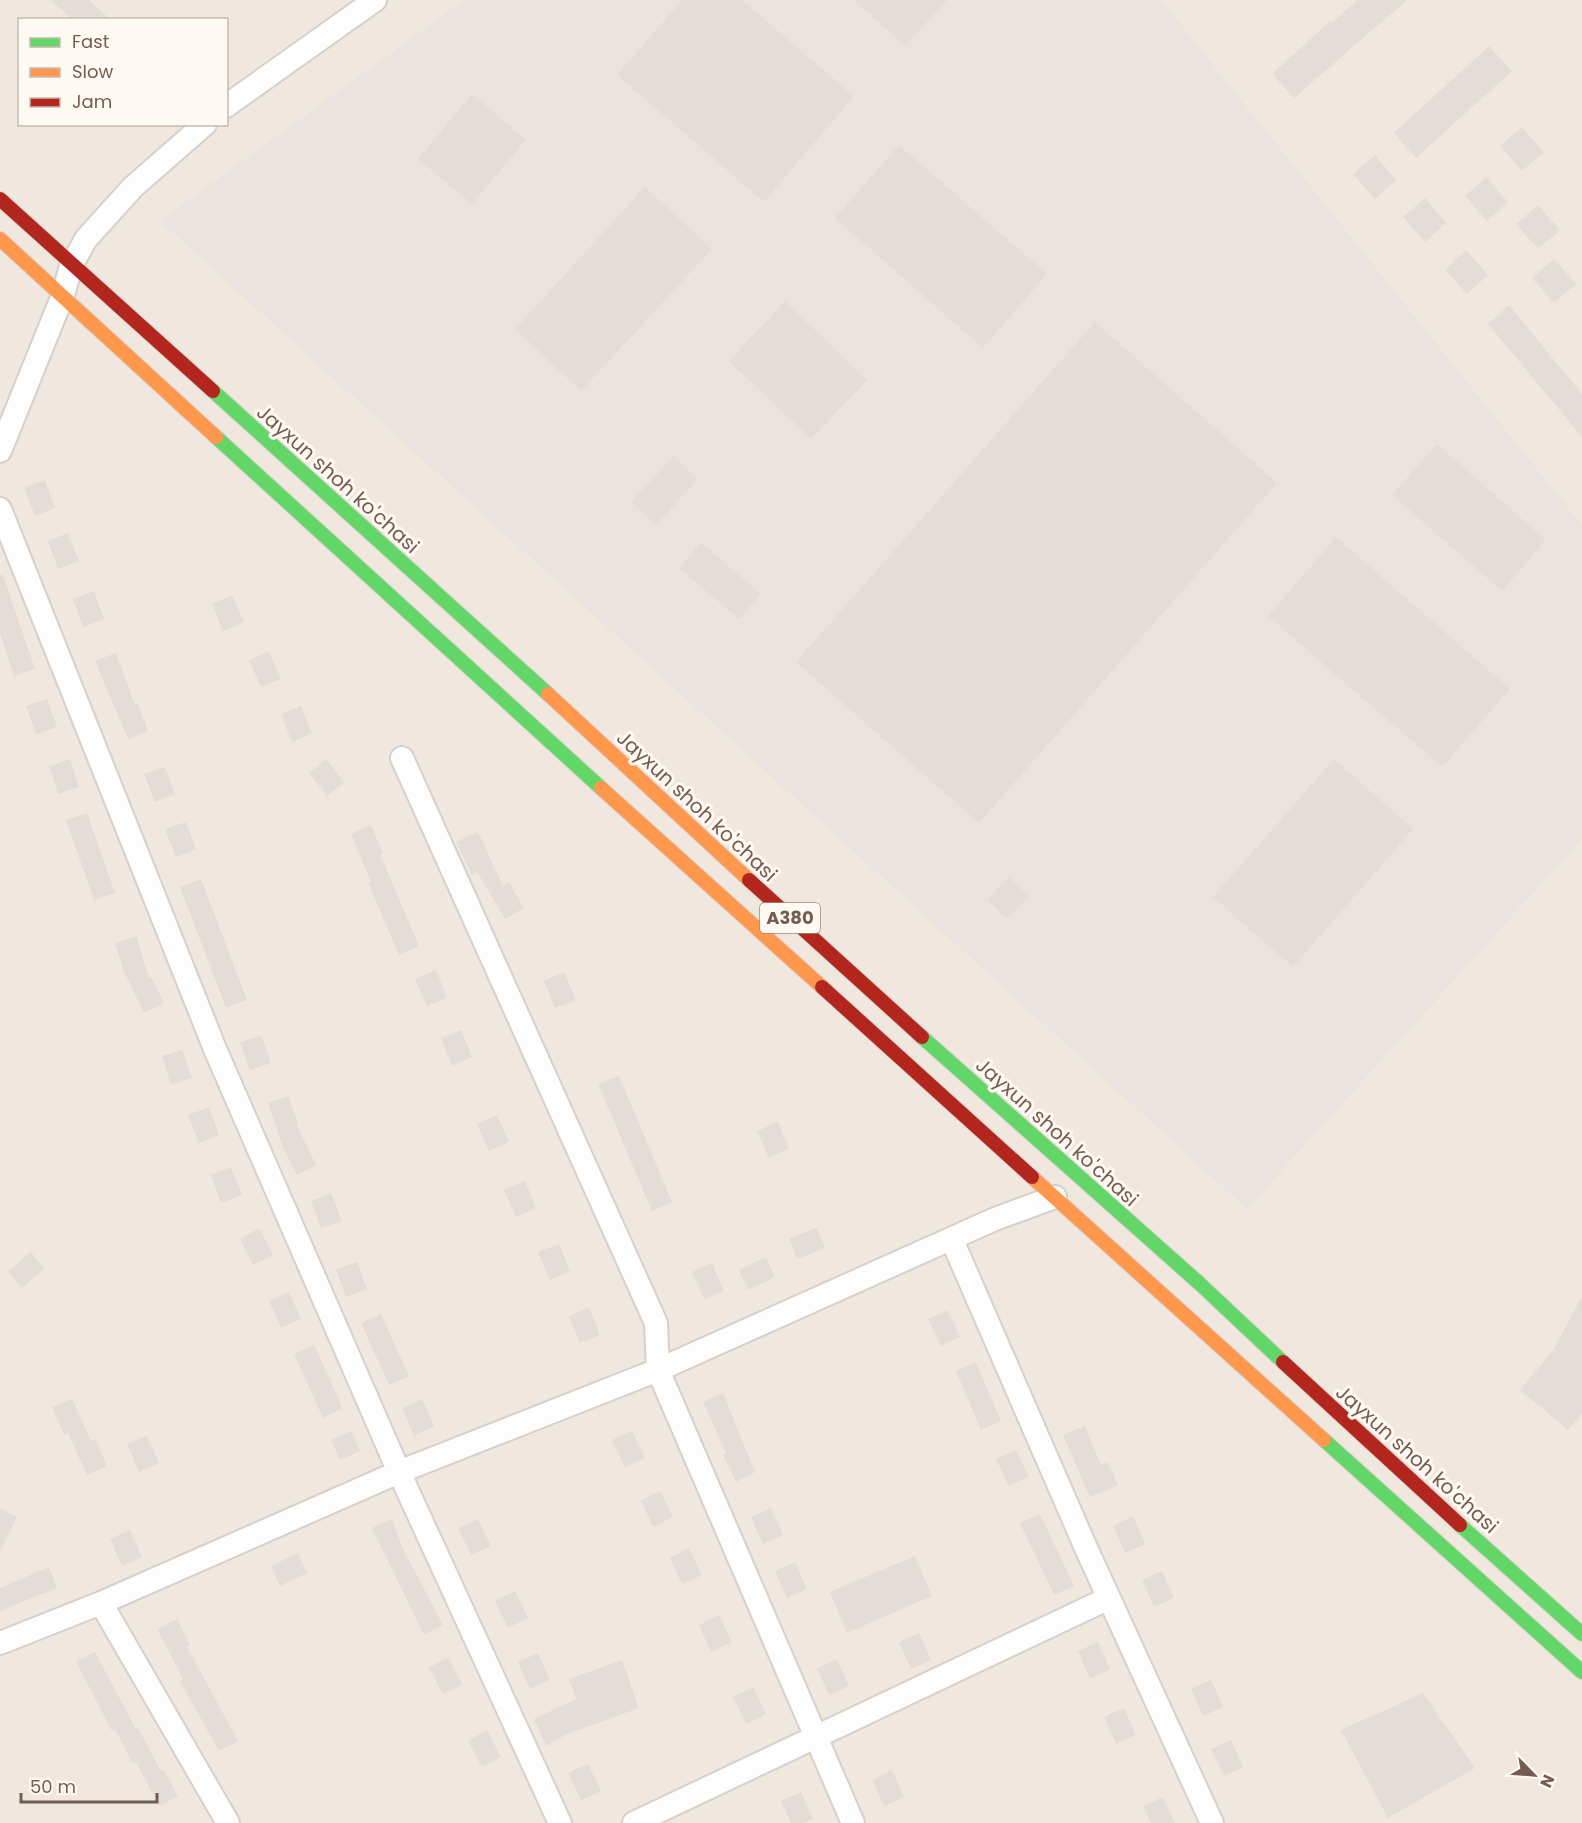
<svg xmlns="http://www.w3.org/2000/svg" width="1582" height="1823" font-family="Poppins,sans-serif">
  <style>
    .residential { fill: #f0e7de; fill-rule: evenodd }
    .industrial { fill: #eae4e0 }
    .building { fill: #e4ddd7 }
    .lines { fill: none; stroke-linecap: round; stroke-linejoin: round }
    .street-casing { stroke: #d5d0cb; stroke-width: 26 }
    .fast-casing { stroke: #d9d1cc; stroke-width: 16 }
    .slow-casing { stroke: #d9d1cc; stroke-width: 16 }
    .jam-casing { stroke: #d9d1cc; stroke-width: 16 }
    .street { stroke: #fefdfd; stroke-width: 22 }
    .fast { stroke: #63d668; stroke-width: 14 }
    .slow { stroke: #ff974d; stroke-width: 14 }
    .jam { stroke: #b3261e; stroke-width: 14 }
    .labels { text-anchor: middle; stroke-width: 6; stroke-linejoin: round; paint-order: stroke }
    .shield { fill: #fef9f2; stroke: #9e8b81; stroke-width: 1.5 }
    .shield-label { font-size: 18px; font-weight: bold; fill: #755c50 }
    .street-label { font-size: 20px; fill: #755c50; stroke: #fef9f2 }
  </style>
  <rect width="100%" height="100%" fill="#f8f4f0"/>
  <!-- residential -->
  <path class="residential" d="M 0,0 L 1582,0 L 1582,1823 L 0,1823 ZM 20,20 L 226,20 L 226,124 L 20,124 Z"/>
  <!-- industrial -->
  <path class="industrial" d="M 464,0 L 1161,0 L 1582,525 L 1582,839 L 1247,1209 L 160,221 Z"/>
  <!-- building -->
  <path class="building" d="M 51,0 L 89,0 L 111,20 L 73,20 Z
    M 682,0 L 742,0 L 854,96 L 764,202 L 617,75 Z
    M 854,0 L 947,0 L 905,46 Z
    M 1357,0 L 1407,0 L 1294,98 L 1272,74 L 1330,21 L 1332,23 Z
    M 1489,46 L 1512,71 L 1416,158 L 1394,133 Z
    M 472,94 L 526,140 L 472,204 L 418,159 Z
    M 1522,127 L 1544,152 L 1522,171 L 1500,146 Z
    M 899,145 L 1047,274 L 983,348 L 835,218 Z
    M 1375,155 L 1396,180 L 1375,199 L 1353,174 Z
    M 1486,177 L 1508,202 L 1487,221 L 1465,196 Z
    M 645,187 L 712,249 L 581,391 L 515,329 Z
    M 1425,198 L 1446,223 L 1425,242 L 1403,217 Z
    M 1538,205 L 1560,230 L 1538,249 L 1516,224 Z
    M 1466,250 L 1488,275 L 1467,294 L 1445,270 Z
    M 1554,259 L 1576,284 L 1554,303 L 1532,278 Z
    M 785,301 L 867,380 L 811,439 L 729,361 Z
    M 1509,305 L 1582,394 L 1582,437 L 1488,324 Z
    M 1095,322 L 1277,483 L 979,823 L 796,662 Z
    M 1437,444 L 1546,540 L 1502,591 L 1392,495 Z
    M 674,456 L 698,479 L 656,525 L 631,502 Z
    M 45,480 L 55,508 L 35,516 L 24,488 Z
    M 68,533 L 79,561 L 58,569 L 48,541 Z
    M 1336,537 L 1510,689 L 1442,767 L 1268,616 Z
    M 701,542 L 761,594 L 739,619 L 679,568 Z
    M 0,575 L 3,575 L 35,669 L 14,676 L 0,633 Z
    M 94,591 L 104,619 L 83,627 L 73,599 Z
    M 232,595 L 244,622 L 223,631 L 212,604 Z
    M 269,651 L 281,679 L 261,687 L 249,660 Z
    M 116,653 L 135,705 L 138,704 L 148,731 L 128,739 L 95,661 Z
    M 47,699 L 57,727 L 36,734 L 26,706 Z
    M 301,706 L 312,733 L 292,742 L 281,714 Z
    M 70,759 L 79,787 L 58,794 L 49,766 Z
    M 326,759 L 344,782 L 327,796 L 309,773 Z
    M 1334,759 L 1413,829 L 1293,967 L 1213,897 Z
    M 165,767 L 175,794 L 155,802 L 144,774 Z
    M 87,813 L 115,893 L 94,900 L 66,820 Z
    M 186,822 L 196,850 L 176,857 L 165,829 Z
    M 371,825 L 383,853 L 380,854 L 419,946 L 399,955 L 368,883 L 371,882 L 351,834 Z
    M 478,832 L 503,886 L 509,883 L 524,908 L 505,919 L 477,872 L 472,875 L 456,842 Z
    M 1009,877 L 1029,896 L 1007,919 L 987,900 Z
    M 201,879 L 247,1000 L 226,1008 L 180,887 Z
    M 136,936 L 149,978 L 151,977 L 164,1003 L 144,1013 L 123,969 L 115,943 Z
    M 436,970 L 447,998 L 427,1006 L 415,979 Z
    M 564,972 L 576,1000 L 555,1008 L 544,981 Z
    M 461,1030 L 472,1057 L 452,1066 L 441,1038 Z
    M 261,1035 L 271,1063 L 250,1070 L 240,1043 Z
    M 182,1050 L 192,1078 L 171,1085 L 162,1056 Z
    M 619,1076 L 672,1202 L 652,1211 L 598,1084 Z
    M 288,1096 L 298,1123 L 296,1124 L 316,1165 L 297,1175 L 283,1148 L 268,1103 Z
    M 209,1107 L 219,1135 L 199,1143 L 188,1115 Z
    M 497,1115 L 509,1142 L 489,1151 L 477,1124 Z
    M 778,1122 L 789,1149 L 769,1158 L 757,1131 Z
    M 231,1167 L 242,1195 L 221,1203 L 211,1175 Z
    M 525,1181 L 536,1208 L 516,1217 L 504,1190 Z
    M 331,1193 L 342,1221 L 321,1228 L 311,1201 Z
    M 259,1228 L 273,1255 L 253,1265 L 240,1239 Z
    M 817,1228 L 825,1248 L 797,1259 L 789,1238 Z
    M 559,1244 L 570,1271 L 550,1280 L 538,1252 Z
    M 31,1252 L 44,1269 L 22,1288 L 8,1271 Z
    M 766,1257 L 775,1277 L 748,1290 L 739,1270 Z
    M 357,1262 L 367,1289 L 346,1297 L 336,1269 Z
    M 712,1263 L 724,1291 L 704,1299 L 692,1272 Z
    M 289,1292 L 301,1319 L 281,1328 L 269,1301 Z
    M 1582,1296 L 1582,1414 L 1568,1430 L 1520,1390 L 1554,1349 Z
    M 589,1307 L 600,1335 L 580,1343 L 569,1316 Z
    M 948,1310 L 960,1337 L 941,1346 L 928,1319 Z
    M 381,1314 L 409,1376 L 389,1385 L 361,1323 Z
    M 314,1345 L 341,1404 L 341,1409 L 323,1418 L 294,1354 Z
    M 976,1362 L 1001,1421 L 981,1430 L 956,1371 Z
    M 723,1393 L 755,1472 L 736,1482 L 723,1455 L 726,1453 L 703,1402 Z
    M 72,1399 L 91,1441 L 95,1439 L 107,1466 L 87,1475 L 68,1433 L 64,1435 L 52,1407 Z
    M 422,1399 L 434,1426 L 414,1436 L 402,1408 Z
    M 1085,1426 L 1101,1465 L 1108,1462 L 1118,1485 L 1090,1497 L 1063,1435 Z
    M 351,1431 L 360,1451 L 340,1460 L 331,1440 Z
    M 632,1431 L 645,1458 L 625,1467 L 612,1440 Z
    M 147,1436 L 159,1463 L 139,1472 L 127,1444 Z
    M 1016,1450 L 1029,1477 L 1009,1486 L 996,1459 Z
    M 660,1491 L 673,1517 L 653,1527 L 641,1500 Z
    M 0,1508 L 17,1517 L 0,1552 Z
    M 771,1508 L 783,1535 L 763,1544 L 751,1517 Z
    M 1040,1514 L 1074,1586 L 1054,1595 L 1020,1523 Z
    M 1133,1516 L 1145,1544 L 1125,1553 L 1113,1526 Z
    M 392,1519 L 402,1547 L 443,1625 L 424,1635 L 372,1528 Z
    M 478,1519 L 491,1546 L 471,1555 L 458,1528 Z
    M 130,1530 L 142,1557 L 122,1566 L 110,1539 Z
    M 689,1548 L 702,1575 L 682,1584 L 670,1558 Z
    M 298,1553 L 307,1573 L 280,1586 L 271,1566 Z
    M 915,1556 L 932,1596 L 847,1633 L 830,1592 Z
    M 795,1562 L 807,1589 L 787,1598 L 775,1571 Z
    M 49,1567 L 57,1588 L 0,1611 L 0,1588 Z
    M 1162,1571 L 1174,1598 L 1154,1607 L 1142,1580 Z
    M 515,1591 L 528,1618 L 508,1628 L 495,1601 Z
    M 719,1615 L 732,1642 L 711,1652 L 699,1625 Z
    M 177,1619 L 190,1645 L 187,1647 L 238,1741 L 219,1751 L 180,1681 L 183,1679 L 157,1629 Z
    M 919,1633 L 931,1660 L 911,1669 L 899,1642 Z
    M 1098,1642 L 1110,1669 L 1090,1679 L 1078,1651 Z
    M 95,1652 L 136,1729 L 138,1728 L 161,1771 L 164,1770 L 178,1796 L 159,1806 L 136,1762 L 133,1764 L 115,1729 L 112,1731 L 76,1662 Z
    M 538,1653 L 550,1680 L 530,1689 L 518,1662 Z
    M 448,1657 L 462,1684 L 443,1694 L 429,1668 Z
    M 837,1659 L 849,1686 L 829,1695 L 817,1668 Z
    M 622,1660 L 639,1708 L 565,1735 L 546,1746 L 534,1719 L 576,1699 L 569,1679 Z
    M 1211,1680 L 1223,1707 L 1203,1716 L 1191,1689 Z
    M 753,1687 L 766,1714 L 746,1724 L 733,1697 Z
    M 1423,1693 L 1475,1768 L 1388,1818 L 1341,1730 Z
    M 1124,1708 L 1136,1735 L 1116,1744 L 1104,1717 Z
    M 487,1730 L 501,1757 L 482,1767 L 468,1741 Z
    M 1231,1740 L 1243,1767 L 1224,1776 L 1211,1749 Z
    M 588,1764 L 601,1791 L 581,1800 L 568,1773 Z
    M 892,1770 L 904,1797 L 884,1806 L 872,1780 Z
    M 801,1792 L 813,1819 L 804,1823 L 791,1823 L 781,1801 Z
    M 1163,1797 L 1175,1823 L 1151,1823 L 1143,1806 Z"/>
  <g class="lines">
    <defs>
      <path id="street" d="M 226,106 L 375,0
        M 0,451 L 63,295 L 71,266 L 86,239 L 133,187 L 205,124
        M 0,509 L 215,1049 L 399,1472 L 560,1823
        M 402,758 L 656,1323 L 658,1370 L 853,1823
        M 952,1240 L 1086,1548 L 1212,1823
        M 101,1603 L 228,1823
        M 0,1643 L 101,1603 L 399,1472 L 658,1370 L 995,1219 L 1055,1197
        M 634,1823 L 1109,1598"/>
      <path id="fast" d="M 213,391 L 548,694
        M 216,437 L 601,788
        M 922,1037 L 1199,1283 L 1283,1362
        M 1324,1440 L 1582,1672
        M 1460,1525 L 1582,1634"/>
      <path id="slow" d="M 0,239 L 216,437
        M 548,694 L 749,880
        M 601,788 L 822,987
        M 1032,1177 L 1324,1440"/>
      <path id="jam" d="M 0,199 L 213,391
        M 749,880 L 922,1037
        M 822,987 L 1032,1177
        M 1283,1362 L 1460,1525"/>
    </defs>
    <!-- street casing -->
    <use href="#street" class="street-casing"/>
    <!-- fast casing -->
    <use href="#fast" class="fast-casing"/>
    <!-- slow casing -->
    <use href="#slow" class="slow-casing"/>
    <!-- jam casing -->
    <use href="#jam" class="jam-casing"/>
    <!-- street -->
    <use href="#street" class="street"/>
    <!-- fast -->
    <use href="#fast" class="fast"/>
    <!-- slow -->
    <use href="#slow" class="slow"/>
    <!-- jam -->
    <use href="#jam" class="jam"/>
  </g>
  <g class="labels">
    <!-- shield labels -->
    <rect class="shield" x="760" y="903" width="60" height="30" rx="4.5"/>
    <g class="shield-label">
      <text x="790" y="924">A380</text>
    </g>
    <!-- street labels -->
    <g class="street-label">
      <text transform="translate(338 479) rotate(42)" y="7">Jayxun shoh ko'chasi</text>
      <text transform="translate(697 806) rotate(43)" y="7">Jayxun shoh ko'chasi</text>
      <text transform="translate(1057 1132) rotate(42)" y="7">Jayxun shoh ko'chasi</text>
      <text transform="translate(1417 1459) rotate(42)" y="7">Jayxun shoh ko'chasi</text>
    </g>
  </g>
  <!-- legend -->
  <rect x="18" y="18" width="210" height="108" fill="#fef9f2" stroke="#c7bab1" stroke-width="1.5"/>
  <rect x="30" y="38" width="30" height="9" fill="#63d668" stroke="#c7bab1" stroke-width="1.5"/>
  <text x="72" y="48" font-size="18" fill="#755c50">Fast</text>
  <rect x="30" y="68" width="30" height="9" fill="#ff974d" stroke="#c7bab1" stroke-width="1.5"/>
  <text x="72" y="78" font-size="18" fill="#755c50">Slow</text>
  <rect x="30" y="98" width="30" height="9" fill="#b3261e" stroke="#c7bab1" stroke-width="1.5"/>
  <text x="72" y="108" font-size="18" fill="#755c50">Jam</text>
  <!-- north arrow -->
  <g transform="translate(1534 1775) rotate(115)" stroke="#fef9f2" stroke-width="4.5" paint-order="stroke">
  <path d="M0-4.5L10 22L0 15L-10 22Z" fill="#755c50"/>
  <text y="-9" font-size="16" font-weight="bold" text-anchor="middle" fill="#755c50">N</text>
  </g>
  <!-- scale -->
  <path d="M21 1793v9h136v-9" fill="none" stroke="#755c50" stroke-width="3"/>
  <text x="30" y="1793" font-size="18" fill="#755c50" stroke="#fef9f2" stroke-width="4.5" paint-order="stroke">50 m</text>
</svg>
